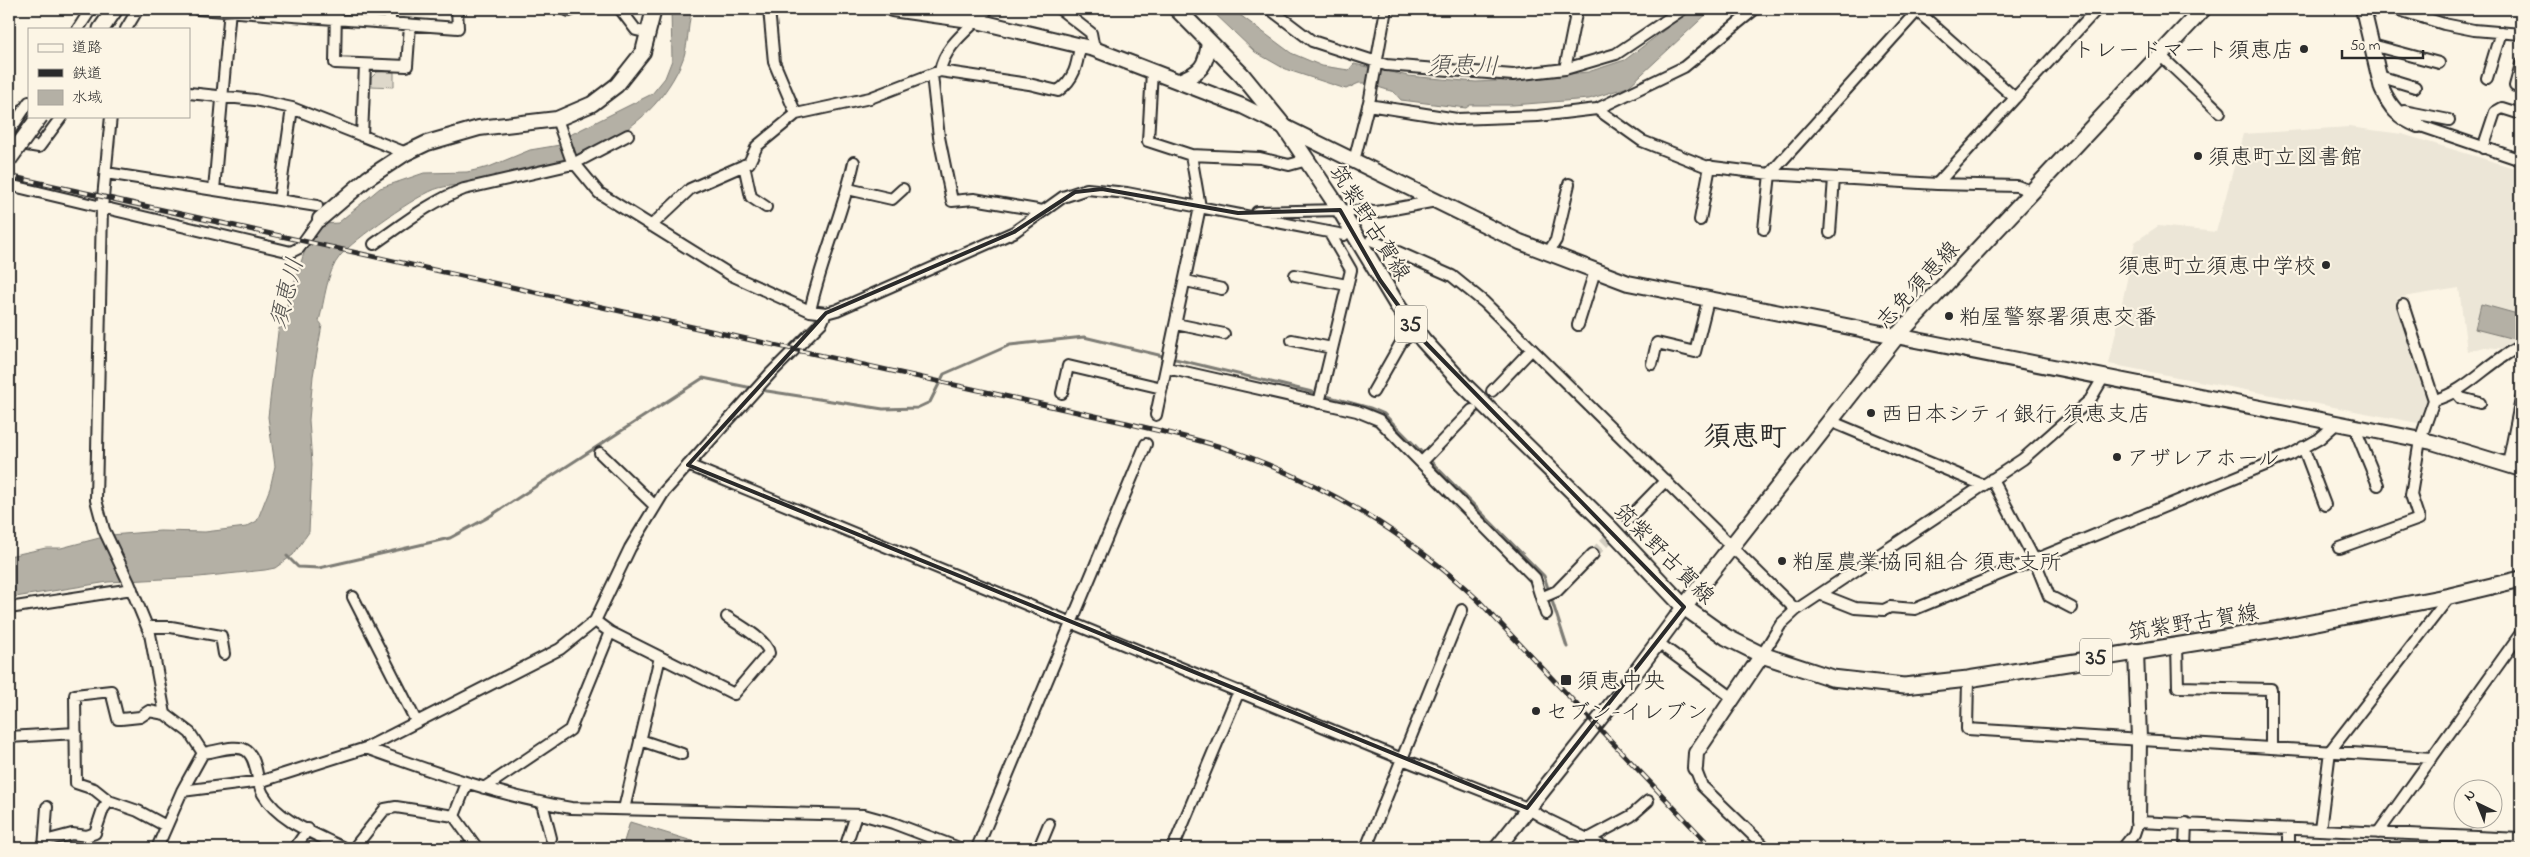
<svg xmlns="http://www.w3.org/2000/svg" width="2530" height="857" font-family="'Indie Flower','Klee One',sans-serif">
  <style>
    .built { fill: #ece6d7 }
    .green { fill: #ded8ca; stroke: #84827a }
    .water { fill: #b4b0a5; stroke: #7d7b74 }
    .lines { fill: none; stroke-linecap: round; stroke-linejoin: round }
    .stream { stroke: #7d7b74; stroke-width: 3 }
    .street-tunnel { stroke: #d2cdc0; stroke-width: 10; stroke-dasharray: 10 5; stroke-linecap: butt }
    .street-casing { stroke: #2b2b2b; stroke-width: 14 }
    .secondary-casing { stroke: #2b2b2b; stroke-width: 18 }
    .primary-casing { stroke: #2b2b2b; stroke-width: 19 }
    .street { stroke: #fcf5e5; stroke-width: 10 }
    .secondary { stroke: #fcf5e5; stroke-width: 14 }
    .primary { stroke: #fcf5e5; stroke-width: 15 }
    .rail-casing { stroke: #2b2b2b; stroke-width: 5 }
    .rail { stroke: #fcf5e5; stroke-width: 3; stroke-dasharray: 9; stroke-linecap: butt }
    .primary-bridge-casing { stroke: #2b2b2b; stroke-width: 19; stroke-linecap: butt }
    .primary-bridge { stroke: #fcf5e5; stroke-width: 15 }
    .marked { fill: none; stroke: #2b2b2b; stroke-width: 4; stroke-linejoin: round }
    .poi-dot { fill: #2b2b2b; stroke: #fcf5e5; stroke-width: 2 }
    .labels { text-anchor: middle; stroke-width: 4.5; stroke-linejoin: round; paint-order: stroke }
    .shield { fill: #fcf5e5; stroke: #6a6863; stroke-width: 1 }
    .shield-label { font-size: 21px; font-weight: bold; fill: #2b2b2b }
    .poi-label { font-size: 22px; fill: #2b2b2b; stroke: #fcf5e5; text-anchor: start }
    .street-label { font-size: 22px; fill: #2b2b2b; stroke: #fcf5e5 }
    .water-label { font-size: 24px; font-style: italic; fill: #545350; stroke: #fcf5e5 }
    .district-label { font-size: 28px; font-weight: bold; fill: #2b2b2b; stroke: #fcf5e5 }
  </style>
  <rect width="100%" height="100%" fill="#fcf5e5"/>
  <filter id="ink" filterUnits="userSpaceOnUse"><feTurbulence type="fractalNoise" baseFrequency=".02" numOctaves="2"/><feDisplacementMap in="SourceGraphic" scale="10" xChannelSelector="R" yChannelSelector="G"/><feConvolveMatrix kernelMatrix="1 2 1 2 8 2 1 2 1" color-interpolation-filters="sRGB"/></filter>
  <g filter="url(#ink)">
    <!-- built -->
    <path class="built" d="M 2349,127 L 2402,134 L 2521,170 L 2521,342 L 2508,349 L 2485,347 L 2467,351 L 2459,288 L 2397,298 L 2427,399 L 2423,424 L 2109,364 L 2135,242 L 2158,226 L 2216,232 L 2243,134 Z"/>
    <!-- green -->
    <path class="green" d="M 377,72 L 394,72 L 394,87 L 371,86 L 371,78 Z"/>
    <!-- water -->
    <path class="water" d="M 671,9 L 692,9 C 687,27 689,47 681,64 C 642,149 552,166 469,184 C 459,186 449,185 439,188 C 419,193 353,240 340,256 C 326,273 325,300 319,321 L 322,325 L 313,376 L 309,420 L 312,464 L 309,532 L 293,555 L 275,568 L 265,570 L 199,577 L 108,582 L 9,598 L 9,556 L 46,548 L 61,548 L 111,535 L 160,531 L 205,532 L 246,527 L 257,521 L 270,488 L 275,466 L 268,417 L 278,332 L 306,247 L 324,224 L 338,223 L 380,188 L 424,173 L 467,172 L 489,167 L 530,150 L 560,145 L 566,137 L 652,94 L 665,78 L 672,60 Z
      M 1210,9 L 1232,9 L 1291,53 L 1322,66 L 1349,70 L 1354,64 L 1408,76 L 1476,82 L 1514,80 L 1588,72 L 1625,60 L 1692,9 L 1712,9 L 1628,87 L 1589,99 L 1513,105 L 1470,105 L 1466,108 L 1401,100 L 1394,92 L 1365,83 L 1359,83 L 1346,89 L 1285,69 L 1255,52 Z
      M 2481,304 L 2521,315 L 2514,339 L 2475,329 Z
      M 630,822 L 715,848 L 622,848 Z"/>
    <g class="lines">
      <!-- stream -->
      <path class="stream" d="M 287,556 L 298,567 L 319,568 L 450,538 L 487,518 L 703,378 L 767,391 L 883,409 L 917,408 L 930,402 L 944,374 L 1010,345 L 1084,337 L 1308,391 L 1370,408 L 1384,414 L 1544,576 L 1567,647"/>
      <!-- street-tunnel -->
      <path class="street-tunnel" d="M 1593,554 L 1629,518"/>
      <defs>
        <path id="street" d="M 197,9 L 458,28 L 457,9
          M 336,9 L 335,63 L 407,66 L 410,25
          M 565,9 L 569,11 L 574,9
          M 620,9 L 636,30 L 649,33
          M 769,9 L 774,62 L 796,114
          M 1060,9 L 1091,33 L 1094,49
          M 1270,9 L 1312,41 L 1386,65 L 1513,75 L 1565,69 L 1616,54 L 1683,9
          M 1915,9 L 2015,98 L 1937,184
          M 2396,9 L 2444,24 L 2474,30 L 2521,34
          M 390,23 L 390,9
          M 78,29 L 91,9
          M 126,29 L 138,9
          M 2372,45 L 2439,63
          M 2160,55 L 2220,112
          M 1565,69 L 1577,9
          M 940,71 C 945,44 971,28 988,9
          M 1152,71 L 1148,141 L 1191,155
          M 932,75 L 939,137 L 952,201 L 974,199 L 1043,211
          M 2379,76 L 2415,87
          M 2487,78 L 2501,32
          M 2515,86 L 2521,64
          M 189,93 L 255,100 L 292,108 L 406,153
          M 2015,98 L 2097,9
          M 1368,105 L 1457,119 L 1538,116 L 1597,109 L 1684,67 L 1755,9
          M 1597,109 L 1642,141 L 1705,166 L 1770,174 L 1937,184 L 2017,186 L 2033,192
          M 2398,115 L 2404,111 L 2449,120
          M 111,116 L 102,208 L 96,500 L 104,530 L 129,583 L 150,634 L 165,714 L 190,733 L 203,753 L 182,791 L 157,848
          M 557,119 L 571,159 L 599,193 L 731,275 L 810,311 L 826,313 L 837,310 L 1014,232 L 1063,197 L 1087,189 L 1127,193 L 1344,235
          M 2418,125 L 2521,160
          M 9,132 L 29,102
          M 362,136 L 365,65
          M 9,142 L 39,147 L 62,116
          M 2483,148 L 2495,112 L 2502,108 L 2521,114
          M 1354,161 L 1370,98 L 1386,9
          M 744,165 L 751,197 L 766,207
          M 106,173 L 317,206
          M 9,185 L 291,252 L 299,248 L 320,219
          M 848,189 L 892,199 L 903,189
          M 214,190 L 230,9
          M 279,200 L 292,108
          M 1257,212 L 1340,210 L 1377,212 L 1436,201
          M 1700,220 L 1710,166
          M 651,226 L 690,189 L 749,163 L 757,146 L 796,114 L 870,98 L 940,71 L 1029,84 L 1058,91 C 1075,79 1077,65 1080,46
          M 1764,229 L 1770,174 L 1919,9
          M 1830,233 L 1834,178
          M 1371,240 L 1452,276 L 1484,302 L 1796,610
          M 374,244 C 403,224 430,202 464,189 L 573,164 L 628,135
          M 1548,253 L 1556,240 L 1569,184
          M 1295,275 L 1347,285
          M 1186,281 L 1222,289
          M 810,311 C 821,260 843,213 854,162
          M 1176,324 L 1224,334
          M 1578,325 L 1595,271
          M 1292,340 L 1332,348
          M 1652,364 L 1657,343 L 1695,352 L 1708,300
          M 1167,368 L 1357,411 L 1379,420 L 1535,578 L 1546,614
          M 1492,391 L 1532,349
          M 1373,392 L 1402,341 L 1416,331
          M 2456,392 L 2461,398 L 2480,403
          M 1062,393 L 1068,366 L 1162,388
          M 2434,400 C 2467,392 2490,360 2521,346
          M 1319,403 L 1351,270 L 1329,232
          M 1156,415 L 1200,207 L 1191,155 L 1260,158 L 1289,165 L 1307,160
          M 1830,421 L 1983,485
          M 2360,428 L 2358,436 L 2378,485
          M 2303,447 L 2325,505
          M 600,453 L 655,506
          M 1422,462 L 1472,410
          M 2508,464 L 2521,399
          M 688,465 L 1402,759 L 1527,808 L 1542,817 L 1606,848
          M 1992,479 L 2034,559 L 2049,596 L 2072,608
          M 1629,518 L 1666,480
          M 2339,548 L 2419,519 L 2411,495 L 2420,440 L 2434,400 L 2403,305
          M 1822,595 L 1855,608 L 1884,610 L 1890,607 L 1915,609 L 2292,454 L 2319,439 L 2336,424
          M 353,597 L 416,721
          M 1543,597 L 1557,591 L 1593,554
          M 9,608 L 132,589
          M 147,627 L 171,627 L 221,636 L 224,654
          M 610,632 L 734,694 L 769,653 C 767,640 738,624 727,617
          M 1657,642 L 1733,698
          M 2177,644 L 2178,687 L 2271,689 L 2271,747
          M 1762,655 L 1781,624 L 1796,610 L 2023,459 L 2090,400 L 2103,378
          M 1968,679 L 1967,729 L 2432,758
          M 165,714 L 149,711 L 140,717 L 121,719 L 118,719 L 111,691 L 75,695 L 76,783 L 94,789 L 109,801 L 138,811 L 166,826
          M 9,737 L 76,733
          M 640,740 L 682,754
          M 366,748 C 433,772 500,796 571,808 L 864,815 L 893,823 L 959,848
          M 203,753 C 215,752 237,743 247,751 C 258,760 256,782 263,794 C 279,822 316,834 344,848
          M 1695,768 L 1702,786 L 1766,848
          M 467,783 L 454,816 L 477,848
          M 484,788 L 570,730 L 610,632 L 595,621
          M 182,791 L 262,781 L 366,748 L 560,649 L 595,621 L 630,548 L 664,492 L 770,374 L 822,322 L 826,313
          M 542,803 L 551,838
          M 624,809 L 660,657
          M 2320,830 L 2330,751 L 2450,596
          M 2378,833 L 2521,633
          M 2434,836 L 2434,848
          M 45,841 L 72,834 L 87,836 L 95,833 L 103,809 L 109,801
          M 44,848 L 47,807
          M 295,848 L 308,829
          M 354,848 L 385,809 L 396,807 L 454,816
          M 845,848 L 856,815
          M 977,848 L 1146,444
          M 1039,848 L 1049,824
          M 1173,848 L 1239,691
          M 1366,848 L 1462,610
          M 1586,848 L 1588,839 L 1631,816 L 1648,801
          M 2123,848 L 2134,834 L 2138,822 L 2521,839
          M 2185,848 L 2186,823
          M 2289,848 L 2289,829"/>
        <path id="secondary" d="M 892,9 L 977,21 L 1094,49 L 1242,106 L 1520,242 L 1628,283 L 2432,442 L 2521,469
          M 2363,9 L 2382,89 C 2390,107 2399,118 2418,125
          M 1179,81 C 1201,72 1206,67 1209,42
          M 320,219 L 368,178 L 406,153 L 427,143 L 479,128 L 557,119 L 592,104 L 617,85 L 643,52 L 654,9
          M 2136,651 L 2139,739 L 2138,822
          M 1695,768 L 1696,753 L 1762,655
          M 1497,848 L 1621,692 L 1684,607"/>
        <path id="primary" d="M 1177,9 L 1242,75 L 1286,129 L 1340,210 L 1399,308 L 1423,340 L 1463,384 L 1607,525 L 1684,607 L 1726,637 L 1762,655 L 1832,678 L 1904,686 L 1968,679 L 2281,629 L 2450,596 L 2521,579
          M 101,29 L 115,9
          M 1684,607 L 1896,337 L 2203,9"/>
      </defs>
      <!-- street casing -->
      <use href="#street" class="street-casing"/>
      <!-- secondary casing -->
      <use href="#secondary" class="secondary-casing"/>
      <!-- primary casing -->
      <use href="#primary" class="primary-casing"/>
      <!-- street -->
      <use href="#street" class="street"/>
      <!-- secondary -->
      <use href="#secondary" class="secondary"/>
      <!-- primary -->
      <use href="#primary" class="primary"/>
      <defs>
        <path id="rail" d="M 9,176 L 1127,423 C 1162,432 1199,439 1233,451 C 1327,485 1405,532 1478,600 L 1712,848"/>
      </defs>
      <!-- rail casing -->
      <use href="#rail" class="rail-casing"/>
      <!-- rail -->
      <use href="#rail" class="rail"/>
      <defs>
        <path id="primary-bridge" d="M 9,159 L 40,116"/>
      </defs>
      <!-- primary-bridge casing -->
      <use href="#primary-bridge" class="primary-bridge-casing"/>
      <!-- primary-bridge -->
      <use href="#primary-bridge" class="primary-bridge"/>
    </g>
  </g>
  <!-- marked area -->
  <path class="marked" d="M 1102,189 L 1238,213 L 1340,210 L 1380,280 L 1423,340 L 1684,607 L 1527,808 L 688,465 L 826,313 L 1014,232 L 1075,192 Z"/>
  <!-- markers -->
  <g class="poi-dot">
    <circle cx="2304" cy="49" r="5"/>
    <circle cx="2198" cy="156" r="5"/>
    <circle cx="2326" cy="265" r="5"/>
    <circle cx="1949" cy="316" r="5"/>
    <circle cx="1871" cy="413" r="5"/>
    <circle cx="2117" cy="457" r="5"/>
    <circle cx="1782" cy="561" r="5"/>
    <rect x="1560" y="674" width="12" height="12" rx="2.5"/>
    <circle cx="1536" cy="711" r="5"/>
  </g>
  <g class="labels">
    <!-- shield labels -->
    <g class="shield">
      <rect x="1395" y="305.5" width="32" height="37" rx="4"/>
      <rect x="2080" y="638.5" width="32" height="37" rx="4"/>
    </g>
    <g class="shield-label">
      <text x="1411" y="331">35</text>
      <text x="2096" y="664">35</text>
    </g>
    <!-- poi labels -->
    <g class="poi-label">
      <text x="2294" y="57" text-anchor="end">トレードマート須恵店</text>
      <text x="2208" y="164">須恵町立図書館</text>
      <text x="2316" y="273" text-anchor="end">須恵町立須恵中学校</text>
      <text x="1959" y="324">粕屋警察署須恵交番</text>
      <text x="1881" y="421">西日本シティ銀行 須恵支店</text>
      <text x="2127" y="465">アザレアホール</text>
      <text x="1792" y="569">粕屋農業協同組合 須恵支所</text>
      <text x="1577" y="688">須恵中央</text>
      <text x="1546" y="719">セブン-イレブン</text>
    </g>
    <!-- street labels -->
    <g class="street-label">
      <text transform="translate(1371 222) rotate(58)" y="8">筑紫野古賀線</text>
      <text transform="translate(1917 284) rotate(-47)" y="8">志免須恵線</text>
      <text transform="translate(1665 553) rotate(45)" y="8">筑紫野古賀線</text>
      <text transform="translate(2193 621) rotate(-9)" y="8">筑紫野古賀線</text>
    </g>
    <!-- water labels -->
    <g class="water-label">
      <text transform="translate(1463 65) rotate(1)" y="8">須恵川</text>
      <text transform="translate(286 293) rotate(-75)" y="8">須恵川</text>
    </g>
    <!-- district labels -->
    <g class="district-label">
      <text x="1745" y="445">須恵町</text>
    </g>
  </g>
  <!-- margin -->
  <rect width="2530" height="857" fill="none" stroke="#fcf5e5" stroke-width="30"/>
  <rect x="15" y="15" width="2500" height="827" fill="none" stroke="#2b2b2b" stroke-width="2" filter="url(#ink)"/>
  <!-- legend -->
  <rect x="28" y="28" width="162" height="90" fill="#fcf5e5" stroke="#a8a49b"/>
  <rect x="38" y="44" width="25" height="8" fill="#fcf5e5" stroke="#a8a49b"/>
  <text x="72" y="52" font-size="15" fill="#2b2b2b">道路</text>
  <rect x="38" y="69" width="25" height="8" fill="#2b2b2b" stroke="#a8a49b"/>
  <text x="72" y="78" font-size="15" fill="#2b2b2b">鉄道</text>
  <rect x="38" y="90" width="25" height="15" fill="#b4b0a5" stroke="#a8a49b"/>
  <text x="72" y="102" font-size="15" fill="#2b2b2b">水域</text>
  <!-- north arrow -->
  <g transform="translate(2478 804) rotate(317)"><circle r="24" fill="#fcf5e5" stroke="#a8a49b"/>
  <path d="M0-4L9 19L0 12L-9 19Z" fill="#2b2b2b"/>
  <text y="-8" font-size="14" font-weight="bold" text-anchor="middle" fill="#2b2b2b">N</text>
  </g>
  <!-- scale -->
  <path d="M2342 50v8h81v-8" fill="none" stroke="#2b2b2b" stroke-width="2.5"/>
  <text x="2350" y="50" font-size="15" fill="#2b2b2b" stroke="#fcf5e5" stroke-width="4" paint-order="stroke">50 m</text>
</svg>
